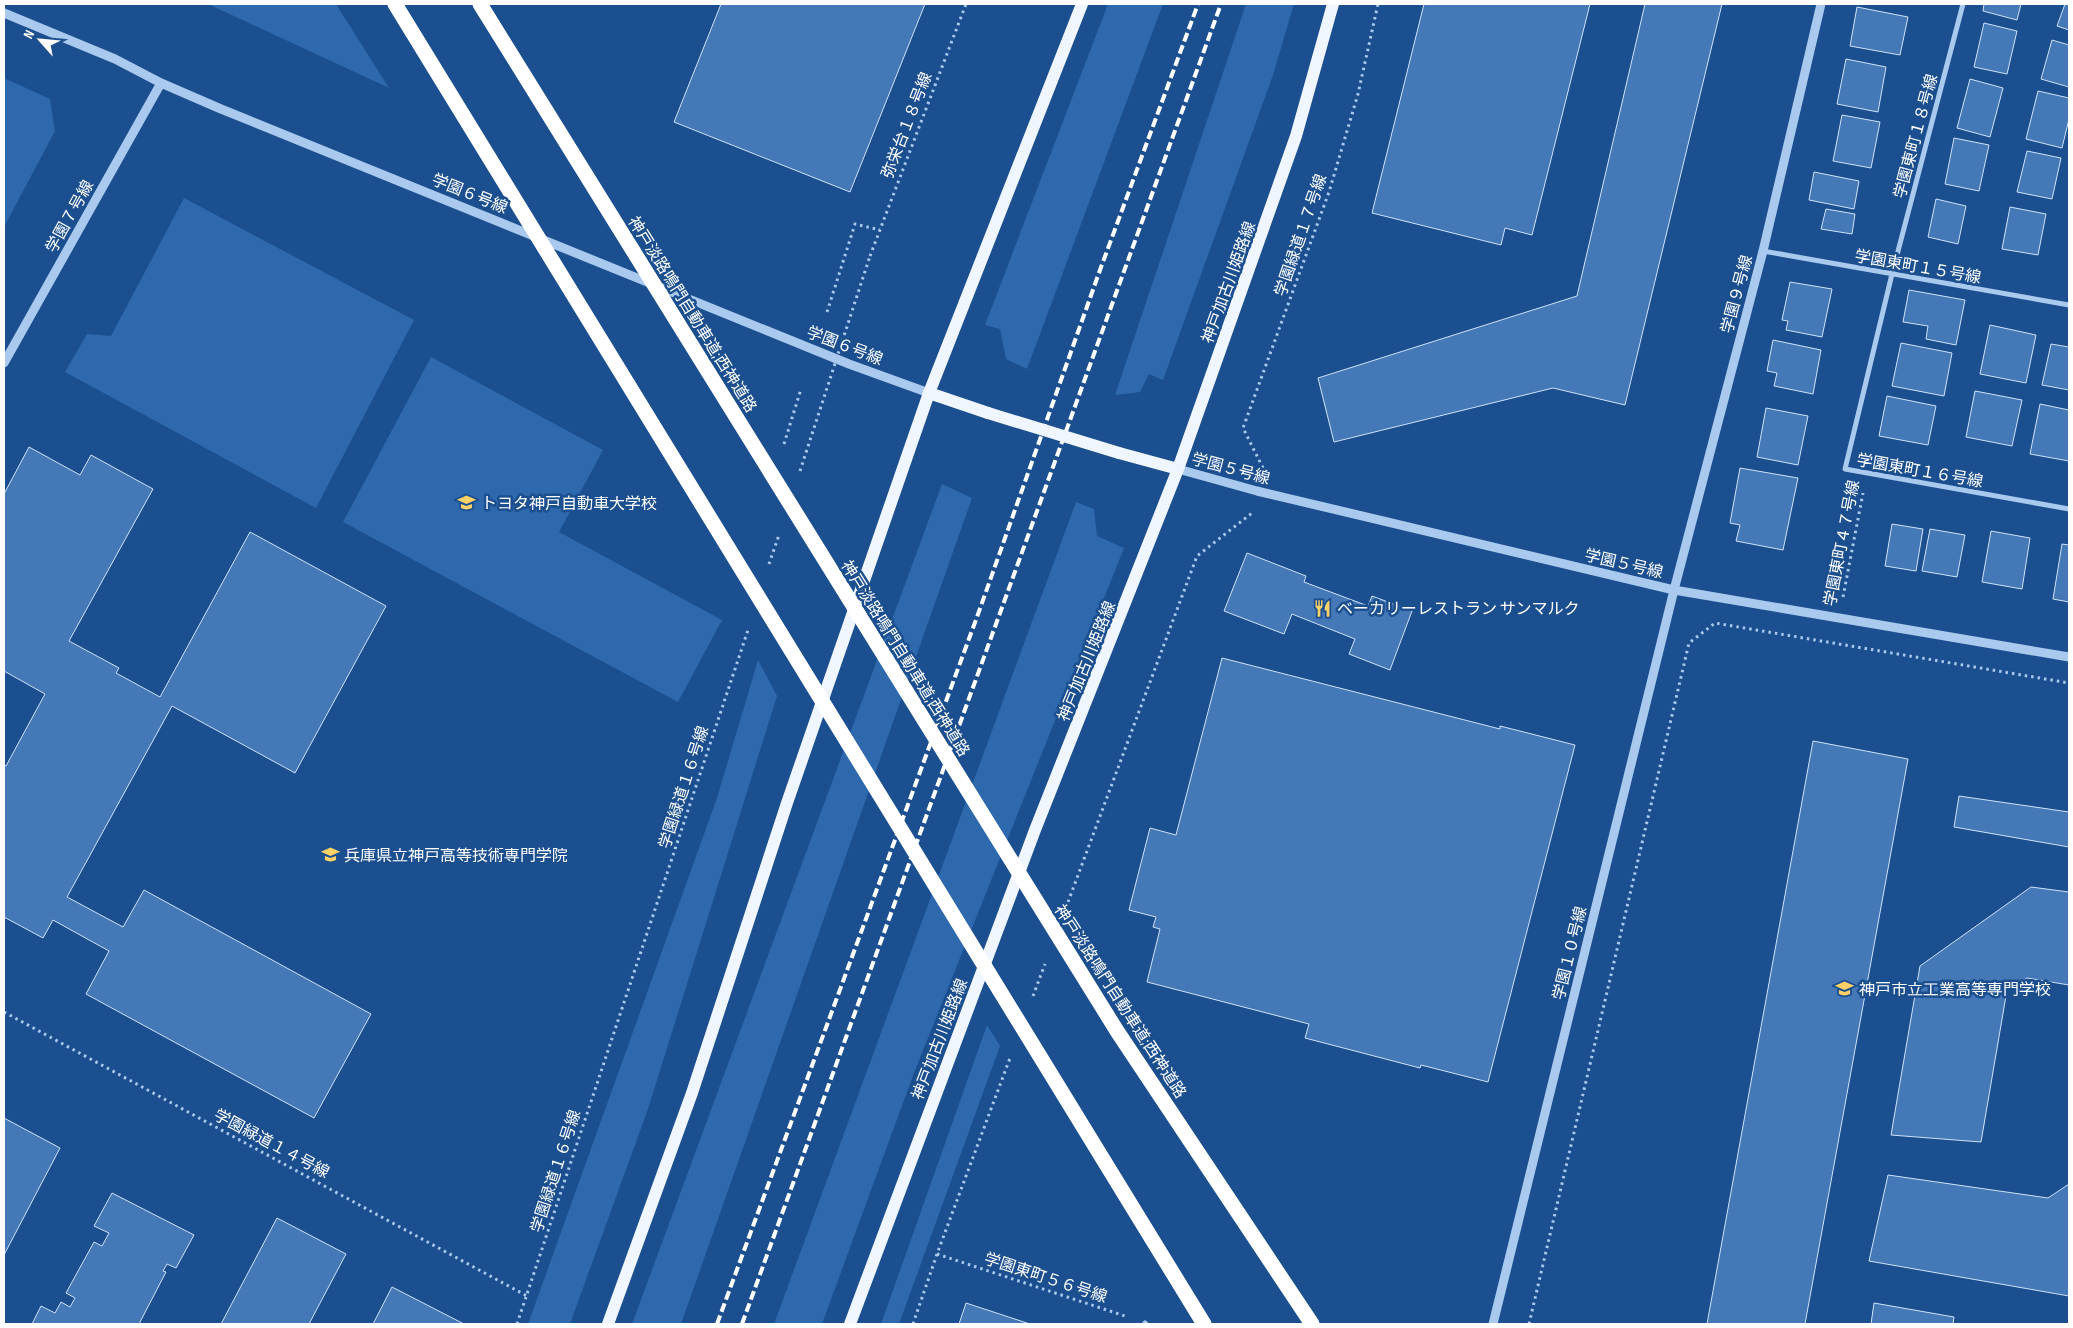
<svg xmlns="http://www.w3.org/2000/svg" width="2073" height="1328" font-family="'Sofia Sans Condensed','Noto Sans JP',sans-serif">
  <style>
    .green { fill: #2e69ad }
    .building { fill: #4478b7; stroke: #cfe3fa }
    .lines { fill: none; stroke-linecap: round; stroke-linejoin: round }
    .path { stroke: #a9c9ee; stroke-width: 3; stroke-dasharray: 2.5 4; stroke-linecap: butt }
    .minor { stroke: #a9c9ee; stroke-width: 5 }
    .tertiary { stroke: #a9c9ee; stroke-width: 9 }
    .primary { stroke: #f0f6ff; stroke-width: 12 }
    .rail { stroke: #fff; stroke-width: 4; stroke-dasharray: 9 4; stroke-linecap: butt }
    .path-bridge { stroke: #a9c9ee; stroke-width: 3; stroke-dasharray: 2.5 4; stroke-linecap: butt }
    .primary-bridge { stroke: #f0f6ff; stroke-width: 12 }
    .motorway-bridge { stroke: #fff; stroke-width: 15 }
    .labels { text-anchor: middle; stroke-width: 5; stroke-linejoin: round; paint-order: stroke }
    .street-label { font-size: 16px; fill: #fff; stroke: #1b4f8f }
    .poi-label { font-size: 16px; fill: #fff; stroke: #1b4f8f; text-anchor: start }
  </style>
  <rect width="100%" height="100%" fill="#1b4f8f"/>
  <!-- green -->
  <path class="green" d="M 208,4 L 336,4 L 389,88 Z
    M 1108,4 L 1163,4 L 1027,369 L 1006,359 L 1000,329 L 985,325 Z
    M 1246,4 L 1294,4 L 1273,75 L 1163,380 L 1149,374 L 1140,392 L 1115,395 Z
    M 4,78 L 50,99 L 55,131 L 4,227 Z
    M 184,198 L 414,320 L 316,508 L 65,372 L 87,334 L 111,336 Z
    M 431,357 L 603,450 L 559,532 L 722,620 L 678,702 L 343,522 Z
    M 942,484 L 972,498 L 681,1324 L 632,1324 Z
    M 1076,502 L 1094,509 L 1097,536 L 1124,548 L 914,1073 L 822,1324 L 774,1324 Z
    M 758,660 L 777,696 L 648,1109 L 570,1324 L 528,1324 L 717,798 Z
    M 987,1025 L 1000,1046 L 899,1324 L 881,1324 Z"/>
  <!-- building -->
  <path class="building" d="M 721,4 L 925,4 L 850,192 L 674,122 Z
    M 1424,4 L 1590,4 L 1532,235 L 1505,228 L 1501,245 L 1372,213 Z
    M 1645,4 L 1722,4 L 1625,405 L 1553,388 L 1334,442 L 1318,378 L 1577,296 Z
    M 1984,4 L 2021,4 L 2017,20 L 1983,11 Z
    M 2065,4 L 2069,4 L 2069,30 L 2057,26 Z
    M 1857,7 L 1908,17 L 1900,55 L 1850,46 Z
    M 1984,23 L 2017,31 L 2007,74 L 1974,67 Z
    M 2052,40 L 2069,45 L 2069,87 L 2041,79 Z
    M 1846,59 L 1886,67 L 1878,112 L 1837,104 Z
    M 1970,79 L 2003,88 L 1990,137 L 1957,128 Z
    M 2038,91 L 2069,98 L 2069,119 L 2062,148 L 2026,139 Z
    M 1842,115 L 1880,122 L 1871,168 L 1833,161 Z
    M 1954,138 L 1989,145 L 1979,191 L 1945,184 Z
    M 2027,151 L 2061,158 L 2052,199 L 2017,192 Z
    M 1814,172 L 1859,181 L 1854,209 L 1809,200 Z
    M 1936,199 L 1966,206 L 1958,244 L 1928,237 Z
    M 2010,207 L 2046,214 L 2038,255 L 2002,249 Z
    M 1826,209 L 1855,214 L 1852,234 L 1821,229 Z
    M 1790,282 L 1832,289 L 1822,337 L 1786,330 L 1788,321 L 1782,320 Z
    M 1909,290 L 1965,300 L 1956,345 L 1926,339 L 1928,326 L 1903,322 Z
    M 1990,325 L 2036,335 L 2026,383 L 1980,374 Z
    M 1773,340 L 1821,350 L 1813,394 L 1774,386 L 1777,373 L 1767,371 Z
    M 1901,343 L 1952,353 L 1944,396 L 1892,386 Z
    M 2051,344 L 2069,347 L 2069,390 L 2042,385 Z
    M 1975,391 L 2022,400 L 2012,446 L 1966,437 Z
    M 1887,396 L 1936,406 L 1928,445 L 1879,436 Z
    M 2040,404 L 2069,410 L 2069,461 L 2030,454 Z
    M 1766,408 L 1808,416 L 1798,465 L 1757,457 Z
    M 29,447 L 80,475 L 91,455 L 153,489 L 69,641 L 119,668 L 116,673 L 160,697 L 250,532 L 386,606 L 295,773 L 172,706 L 67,897 L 123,927 L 144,890 L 371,1014 L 314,1118 L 86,994 L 109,951 L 53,920 L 43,938 L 4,917 L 4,765 L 6,766 L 45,694 L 4,671 L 4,494 Z
    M 1740,468 L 1798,478 L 1783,550 L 1736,541 L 1740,525 L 1730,523 Z
    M 1892,524 L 1923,529 L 1916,571 L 1885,566 Z
    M 1930,529 L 1965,535 L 1957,577 L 1922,571 Z
    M 1991,531 L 2030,538 L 2022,589 L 1982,582 Z
    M 2062,544 L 2069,545 L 2069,602 L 2053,599 Z
    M 1247,553 L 1306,576 L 1304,582 L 1368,606 L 1372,596 L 1412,611 L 1390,670 L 1349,654 L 1355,639 L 1292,614 L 1284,634 L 1224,611 Z
    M 1222,658 L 1500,729 L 1500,726 L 1575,745 L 1488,1082 L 1421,1065 L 1420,1068 L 1305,1038 L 1309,1024 L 1147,982 L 1160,929 L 1153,927 L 1156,917 L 1129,910 L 1150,828 L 1176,835 Z
    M 1813,741 L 1908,759 L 1805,1324 L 1707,1324 Z
    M 1959,796 L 2069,812 L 2069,847 L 1954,827 Z
    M 2031,887 L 2069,892 L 2069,985 L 2027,978 L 2007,990 L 1981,1142 L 1891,1135 L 1920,966 Z
    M 4,1118 L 60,1148 L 4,1255 Z
    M 1888,1175 L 2048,1198 L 2069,1184 L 2069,1296 L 1869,1261 Z
    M 112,1193 L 194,1235 L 176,1268 L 167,1264 L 163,1271 L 166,1272 L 139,1324 L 32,1324 L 41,1306 L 55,1313 L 61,1302 L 70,1307 L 75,1298 L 66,1293 L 94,1242 L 102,1246 L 109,1233 L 94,1226 Z
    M 277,1218 L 346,1254 L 309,1324 L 221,1324 Z
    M 392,1287 L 464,1324 L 373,1324 Z
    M 966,1303 L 1030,1324 L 959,1324 Z
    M 1874,1303 L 1954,1317 L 1953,1324 L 1871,1324 Z"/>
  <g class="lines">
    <!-- path -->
    <path class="path" d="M 870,256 L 966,4
      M 827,312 L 855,224 L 880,230
      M 784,444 L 801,389
      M 1263,468 L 1243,428 L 1329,192 L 1358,94 L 1378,4
      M 769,564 L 779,535
      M 1843,597 L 1863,493
      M 1068,902 L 1197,556 L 1252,513
      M 1033,996 L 1045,964
      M 4,1012 L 527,1296
      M 937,1254 L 1128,1317
      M 517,1324 L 748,630
      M 913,1324 L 937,1254 L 1010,1058
      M 1529,1324 L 1689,643 L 1715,623 L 2069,683"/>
    <!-- minor -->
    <path class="minor" d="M 1963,4 L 1892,274 L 1845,469 L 2069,509
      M 1763,251 L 2069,305
      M 1145,1323 L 1146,1324"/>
    <!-- tertiary -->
    <path class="tertiary" d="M 4,13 L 115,59 L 161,83 L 221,109 L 849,364 L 929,393
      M 4,363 L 161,83
      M 1178,469 L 1257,491 L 1674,590 L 2069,657
      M 1493,1324 L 1674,590 L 1763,251 L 1821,4"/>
    <!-- primary -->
    <path class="primary" d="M 929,393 L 988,413
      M 1119,453 L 1178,469
      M 608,1324 L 692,1093 L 787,803 L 929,393 L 1082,4
      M 850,1324 L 1035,830 L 1178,469 L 1296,136 L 1333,4"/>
    <!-- rail -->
    <path class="rail" d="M 717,1324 L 977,617 L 1100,270 L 1198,4
      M 742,1324 L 1221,4"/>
    <!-- path-bridge -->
    <path class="path-bridge" d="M 800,471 L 870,256"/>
    <!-- primary-bridge -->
    <path class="primary-bridge" d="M 988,413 L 1119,453"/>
    <!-- motorway-bridge -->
    <path class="motorway-bridge" d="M 395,4 L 1204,1324
      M 480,4 L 1117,1031 L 1312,1324"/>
  </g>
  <!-- icons -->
  <defs>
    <symbol id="school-bare" viewBox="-9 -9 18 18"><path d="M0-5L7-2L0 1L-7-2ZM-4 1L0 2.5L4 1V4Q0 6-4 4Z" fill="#ffd166" stroke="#1b4f8f" stroke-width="2.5" paint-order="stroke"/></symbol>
    <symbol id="restaurant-bare" viewBox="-9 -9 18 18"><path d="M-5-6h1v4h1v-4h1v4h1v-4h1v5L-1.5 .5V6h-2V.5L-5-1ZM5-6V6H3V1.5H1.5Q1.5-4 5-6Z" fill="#ffd166" stroke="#1b4f8f" stroke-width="2.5" paint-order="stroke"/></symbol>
  </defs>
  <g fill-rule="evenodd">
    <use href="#school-bare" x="454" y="490" width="25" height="25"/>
    <use href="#restaurant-bare" x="1310" y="596" width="25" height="25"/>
    <use href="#school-bare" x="318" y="842" width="25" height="25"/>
    <use href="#school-bare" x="1832" y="976" width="25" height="25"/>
  </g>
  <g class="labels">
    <!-- street labels -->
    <g class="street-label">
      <text transform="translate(906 125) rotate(-69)" y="6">弥栄台１８号線</text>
      <text transform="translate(1915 136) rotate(-75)" y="6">学園東町１８号線</text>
      <text transform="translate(470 193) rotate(22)" y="6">学園６号線</text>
      <text transform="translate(69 216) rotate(-61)" y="6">学園７号線</text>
      <text transform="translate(1300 235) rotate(-71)" y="6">学園緑道１７号線</text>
      <text transform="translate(1918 266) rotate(10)" y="6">学園東町１５号線</text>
      <text transform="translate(1228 282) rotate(-70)" y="6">神戸加古川姫路線</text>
      <text transform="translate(1736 294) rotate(-75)" y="6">学園９号線</text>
      <text transform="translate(693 314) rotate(58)" y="6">神戸淡路鳴門自動車道;西神道路</text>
      <text transform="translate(845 345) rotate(21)" y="6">学園６号線</text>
      <text transform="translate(1231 468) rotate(15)" y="6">学園５号線</text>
      <text transform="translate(1920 470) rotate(10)" y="6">学園東町１６号線</text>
      <text transform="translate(1841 543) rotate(-79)" y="6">学園東町４７号線</text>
      <text transform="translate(1624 563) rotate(13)" y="6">学園５号線</text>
      <text transform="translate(906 658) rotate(58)" y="6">神戸淡路鳴門自動車道;西神道路</text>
      <text transform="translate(1086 661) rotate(-68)" y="6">神戸加古川姫路線</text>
      <text transform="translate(683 787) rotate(-72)" y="6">学園緑道１６号線</text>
      <text transform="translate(1569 953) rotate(-76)" y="6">学園１０号線</text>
      <text transform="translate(1121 1001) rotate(57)" y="6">神戸淡路鳴門自動車道;西神道路</text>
      <text transform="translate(939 1039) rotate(-69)" y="6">神戸加古川姫路線</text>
      <text transform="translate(272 1143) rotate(28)" y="6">学園緑道１４号線</text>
      <text transform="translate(555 1171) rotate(-72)" y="6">学園緑道１６号線</text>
      <text transform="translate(1046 1277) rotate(18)" y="6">学園東町５６号線</text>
    </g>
    <!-- poi labels -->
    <g class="poi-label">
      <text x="481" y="509">トヨタ神戸自動車大学校</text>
      <text x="1337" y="614">ベーカリーレストラン サンマルク</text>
      <text x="344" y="861">兵庫県立神戸高等技術専門学院</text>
      <text x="1859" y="995">神戸市立工業高等専門学校</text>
    </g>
  </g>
  <!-- border -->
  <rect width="2073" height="1328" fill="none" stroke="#ffffff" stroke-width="10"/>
  <!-- north arrow -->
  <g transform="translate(40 40) rotate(297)" stroke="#1b4f8f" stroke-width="4" paint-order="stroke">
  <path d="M0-4L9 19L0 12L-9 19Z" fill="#ffffff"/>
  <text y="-8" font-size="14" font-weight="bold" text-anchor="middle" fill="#ffffff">N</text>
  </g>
</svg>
